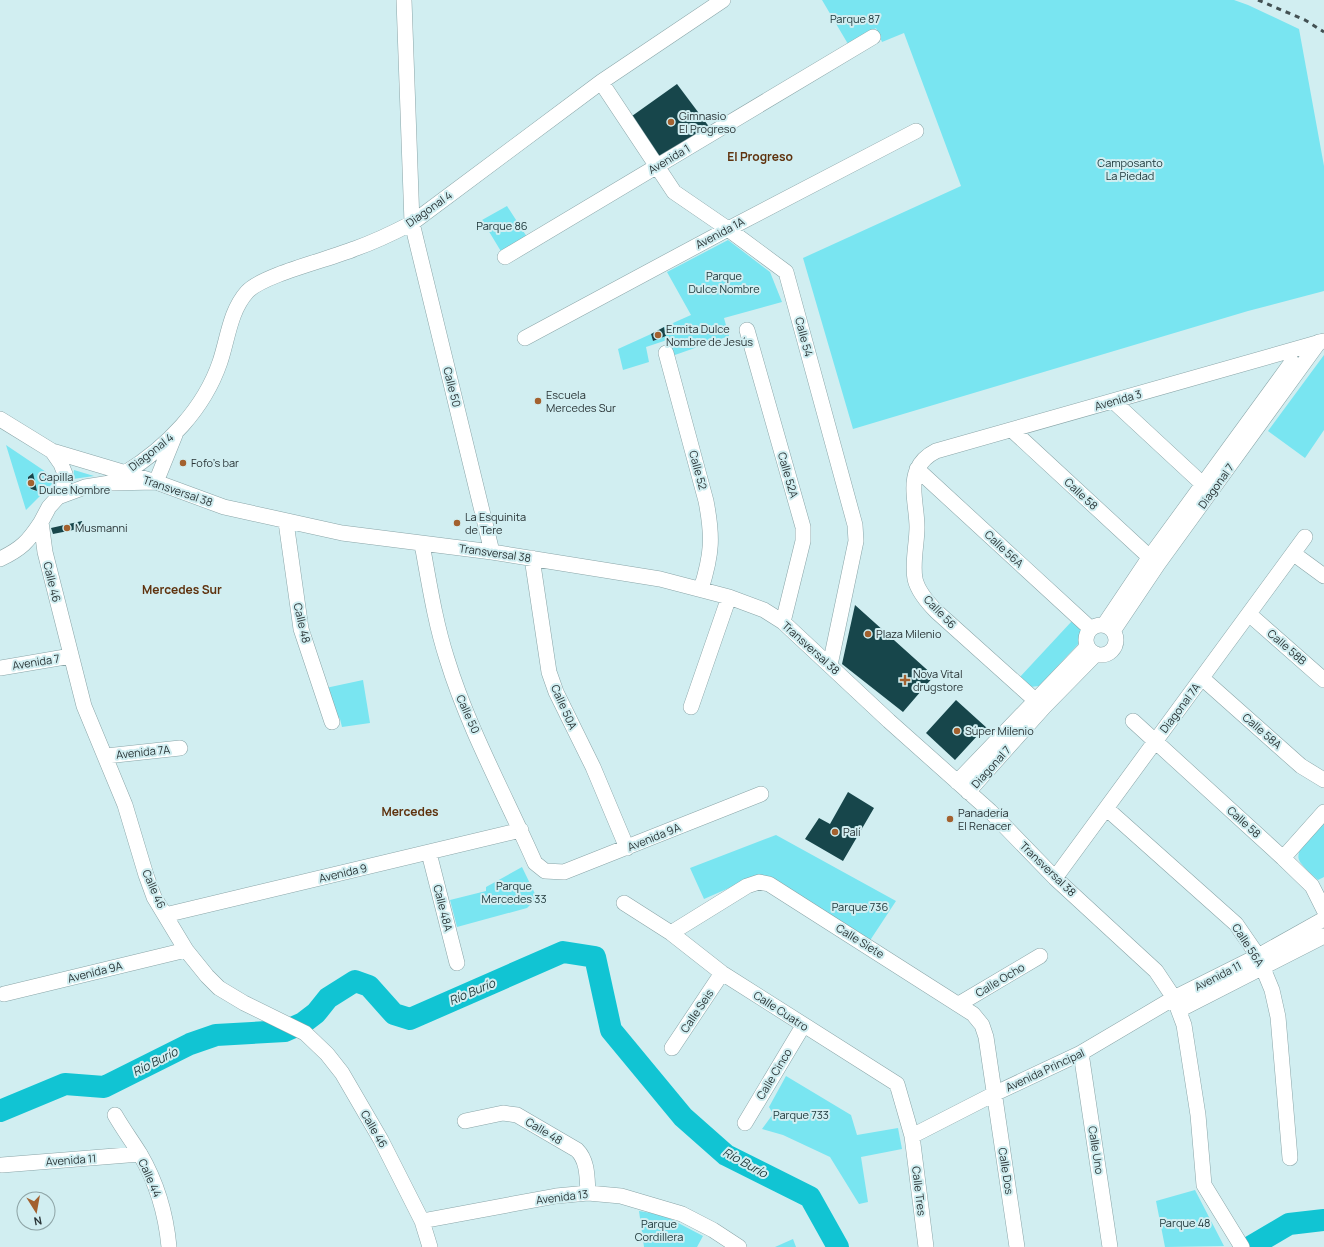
<svg xmlns="http://www.w3.org/2000/svg" width="1324" height="1247" font-family="Manrope,sans-serif">
  <style>
    .green { fill: #79e5f1; fill-rule: evenodd }
    .lines { fill: none; stroke-linecap: round; stroke-linejoin: round }
    .river { stroke: #11c4d3; stroke-width: 22 }
    .building { fill: #17464b }
    .minor-casing { stroke: #8aa5a8; stroke-width: 16 }
    .minor { stroke: #fff; stroke-width: 15 }
    .rail { stroke: #435153; stroke-width: 3; stroke-dasharray: 5 5; stroke-linecap: butt }
    .poi-dot { fill: #a3612f; stroke: #d1eef1; stroke-width: 1.5 }
    .labels { text-anchor: middle; stroke-width: 4; stroke-linejoin: round; paint-order: stroke }
    .park-label { font-size: 11px; fill: #20393c; stroke: #d1eef1 }
    .poi-label { font-size: 11px; fill: #293436; stroke: #d1eef1; text-anchor: start }
    .street-label { font-size: 11px; fill: #293436; stroke: #d1eef1 }
    .neighbourhood-label { font-size: 12px; font-weight: bold; fill: #5f320e; stroke: #d1eef1 }
    .water-label { font-size: 12px; font-style: italic; fill: #20393b; stroke: #d1eef1 }
  </style>
  <rect width="100%" height="100%" fill="#d1eef1"/>
  <!-- green -->
  <path class="green" d="M 822,0 L 1234,0 L 1248,5 L 1299,29 L 1324,166 L 1324,291 L 1248,311 L 853,429 L 803,258 L 961,186 L 904,33 L 882,42 L 876,28 L 848,44 Z
    M 507,206 L 527,237 L 502,253 L 482,220 Z
    M 728,240 L 770,272 L 782,302 L 724,318 L 729,336 L 672,356 L 667,340 L 646,347 L 649,362 L 623,370 L 618,349 L 651,334 L 653,341 L 666,336 L 664,327 L 691,315 L 667,272 Z
    M 1324,355 L 1324,430 L 1305,458 L 1268,431 Z
    M 6,445 L 52,476 L 53,483 L 26,510 ZM 32,473 L 37,491 C 29,491 27,484 28,477 Z
    M 74,470 L 94,476 L 73,479 Z
    M 1072,621 L 1082,630 L 1082,640 L 1039,686 L 1030,687 L 1019,678 Z
    M 363,680 L 370,723 L 342,727 L 340,719 L 326,703 L 321,689 Z
    M 1324,823 L 1324,877 L 1318,880 C 1312,875 1305,869 1300,862 C 1292,850 1316,831 1324,823 Z
    M 776,835 L 896,901 L 869,942 L 754,877 L 704,899 L 690,868 Z
    M 522,867 L 537,898 L 527,908 L 457,927 L 450,900 L 486,891 L 486,887 Z
    M 786,1076 L 851,1115 L 857,1135 L 898,1128 L 902,1149 L 861,1157 L 868,1202 L 859,1204 L 830,1157 L 783,1135 L 762,1129 L 773,1114 L 769,1107 Z
    M 1195,1190 L 1224,1246 L 1165,1247 L 1156,1201 Z
    M 639,1211 L 663,1215 L 703,1236 L 697,1247 L 644,1247 Z
    M 793,1239 L 796,1247 L 775,1247 Z"/>
  <g class="lines">
    <!-- river -->
    <path class="river" d="M 0,1111 L 65,1084 L 104,1087 L 190,1044 L 216,1035 L 285,1031 L 303,1023 L 316,1013 L 328,998 L 355,981 L 369,986 L 394,1014 L 410,1019 L 563,952 L 595,957 L 611,1030 L 683,1117 L 726,1155 L 810,1197 L 838,1247
      M 1250,1247 L 1289,1224 L 1324,1220"/>
  </g>
  <!-- building -->
  <path class="building" d="M 677,84 L 710,128 L 661,159 L 632,116 Z
    M 664,327 L 666,336 L 653,341 L 651,334 Z
    M 33,473 L 37,491 L 31,489 L 28,485 L 28,477 Z
    M 82,521 L 83,528 L 53,534 L 51,528 Z
    M 855,605 L 934,676 L 903,712 L 842,664 Z
    M 956,700 L 988,729 L 981,737 L 978,735 L 955,760 L 926,733 Z
    M 848,792 L 874,808 L 843,861 L 805,839 L 819,818 L 830,824 Z"/>
  <g class="lines">
    <defs>
      <path id="minor" d="M 404,0 L 412,223 L 492,552
        M 601,82 L 674,192 L 728,229 L 786,272 L 855,525 L 856,541 L 830,665
        M 505,257 L 873,37
        M 747,330 L 803,527 L 803,541 L 783,622
        M 525,338 L 728,229 L 916,131
        M 666,353 L 706,501 C 713,537 712,554 701,589
        M 1113,401 L 1209,490
        M 0,419 L 52,451 L 156,482 L 224,507 L 342,533 L 492,552 L 660,579 L 729,597 L 764,610 L 783,622 L 889,721 L 990,811 L 1055,878 L 1156,971 L 1174,998 L 1184,1025 L 1198,1115 L 1204,1185 L 1242,1247
        M 1012,430 L 1157,564
        M 52,451 L 61,464 L 65,474 L 63,485 L 58,497 L 49,507 L 41,522 L 45,552 L 84,706 L 125,805 L 146,875 L 154,897 L 186,950 L 207,976 L 219,988 L 244,1003 L 305,1033 L 327,1054 L 342,1073 L 381,1140 L 422,1221 L 430,1247
        M 917,469 L 1091,629
        M 125,473 C 167,447 204,409 220,362 C 228,338 230,311 247,292 C 262,275 330,259 354,249 C 374,242 393,233 412,223 L 601,82 L 723,0
        M 58,497 L 85,487 L 110,483 L 156,482 L 175,435
        M 286,522 L 301,629 L 332,722
        M 422,544 C 429,582 435,622 447,659 C 468,728 506,797 535,863 L 545,871 L 564,872 L 761,794
        M 1294,554 L 1324,576
        M 532,558 L 549,672 L 556,692 L 593,767 L 627,848
        M 0,559 C 21,549 28,542 41,522
        M 1249,614 L 1324,680
        M 1104,625 L 1149,558 L 1292,362
        M1086 640a15 15 0 1 1 30 0a15 15 0 1 1-30 0Z
        M 1113,631 L 1158,564 L 1319,342
        M 0,668 L 71,656
        M 1202,678 L 1301,766 L 1324,780
        M 1035,700 L 937,612 C 928,603 918,592 915,579 C 912,562 917,544 917,527 C 917,509 910,487 917,470 C 921,461 928,455 936,451 L 1324,341
        M 691,707 L 729,597
        M 1133,721 L 1283,858 L 1312,886 L 1324,910
        M 106,756 L 180,748
        M 957,782 L 1087,647
        M 968,792 L 1044,707 L 1096,654
        M 1107,809 L 1236,924 L 1258,956 L 1272,990 L 1278,1017 L 1290,1158
        M 429,853 L 457,963
        M 1283,858 L 1324,812
        M 1055,878 L 1305,537
        M 624,903 L 671,933 L 722,973 L 897,1084 L 912,1136 L 926,1247
        M 165,915 L 521,830
        M 671,933 L 747,886 L 759,882 L 769,884 L 973,1014 L 982,1025 L 986,1037 L 1017,1247
        M 4,994 L 186,950
        M 959,1004 L 1040,956
        M 1179,1010 L 1324,936
        M 672,1048 L 722,973
        M 1081,1053 L 1110,1247
        M 115,1115 C 123,1129 132,1141 140,1154 C 157,1183 166,1214 169,1247
        M 465,1121 L 503,1113 L 517,1115 L 577,1150 C 588,1161 587,1178 588,1193
        M 745,1123 L 803,1026
        M 912,1136 L 994,1094 L 1081,1053 L 1174,998 L 1258,956 L 1324,919
        M 2,1165 L 140,1154
        M 422,1221 L 556,1196 L 588,1193 L 621,1196 L 682,1214 L 713,1230 L 739,1247"/>
    </defs>
    <!-- minor casing -->
    <use href="#minor" class="minor-casing"/>
    <!-- minor -->
    <use href="#minor" class="minor"/>
    <!-- rail -->
    <path class="rail" d="M 1258,0 L 1305,20 L 1324,32"/>
  </g>
  <!-- markers -->
  <g class="poi-dot">
    <circle cx="671" cy="122" r="4"/>
    <circle cx="658" cy="335" r="4"/>
    <circle cx="538" cy="401" r="4"/>
    <circle cx="183" cy="463" r="4"/>
    <circle cx="31" cy="483" r="4"/>
    <circle cx="457" cy="523" r="4"/>
    <circle cx="67" cy="528" r="4"/>
    <circle cx="868" cy="634" r="4"/>
    <path d="M903 674h4v4h4v4h-4v4h-4v-4h-4v-4h4z"/>
    <circle cx="957" cy="731" r="4"/>
    <circle cx="950" cy="819" r="4"/>
    <circle cx="835" cy="832" r="4"/>
  </g>
  <g class="labels">
    <!-- park labels -->
    <g class="park-label">
      <text x="855" y="23">Parque 87</text>
      <text x="1130" y="167">Camposanto<tspan x="1130" dy="13">La Piedad</tspan></text>
      <text x="502" y="230">Parque 86</text>
      <text x="724" y="280">Parque<tspan x="724" dy="13">Dulce Nombre</tspan></text>
      <text x="514" y="890">Parque<tspan x="514" dy="13">Mercedes 33</tspan></text>
      <text x="860" y="911">Parque 736</text>
      <text x="801" y="1119">Parque 733</text>
      <text x="1185" y="1227">Parque 48</text>
      <text x="659" y="1228">Parque<tspan x="659" dy="13">Cordillera</tspan></text>
    </g>
    <!-- poi labels -->
    <g class="poi-label">
      <text x="679" y="120">Gimnasio<tspan x="679" dy="13">El Progreso</tspan></text>
      <text x="666" y="333">Ermita Dulce<tspan x="666" dy="13">Nombre de Jesús</tspan></text>
      <text x="546" y="399">Escuela<tspan x="546" dy="13">Mercedes Sur</tspan></text>
      <text x="191" y="467">Fofo's bar</text>
      <text x="39" y="481">Capilla<tspan x="39" dy="13">Dulce Nombre</tspan></text>
      <text x="465" y="521">La Esquinita<tspan x="465" dy="13">de Tere</tspan></text>
      <text x="75" y="532">Musmanni</text>
      <text x="876" y="638">Plaza Milenio</text>
      <text x="913" y="678">Nova Vital<tspan x="913" dy="13">drugstore</tspan></text>
      <text x="965" y="735">Súper Milenio</text>
      <text x="958" y="817">Panadería<tspan x="958" dy="13">El Renacer</tspan></text>
      <text x="843" y="836">Palí</text>
    </g>
    <!-- street labels -->
    <g class="street-label">
      <text transform="translate(669 159) rotate(-31)" y="4">Avenida 1</text>
      <text transform="translate(429 209) rotate(-35)" y="4">Diagonal 4</text>
      <text transform="translate(720 233) rotate(-28)" y="4">Avenida 1A</text>
      <text transform="translate(804 337) rotate(75)" y="4">Calle 54</text>
      <text transform="translate(452 387) rotate(76)" y="4">Calle 50</text>
      <text transform="translate(1118 400) rotate(-16)" y="4">Avenida 3</text>
      <text transform="translate(151 452) rotate(-38)" y="4">Diagonal 4</text>
      <text transform="translate(698 470) rotate(75)" y="4">Calle 52</text>
      <text transform="translate(788 475) rotate(74)" y="4">Calle 52A</text>
      <text transform="translate(1216 486) rotate(-54)" y="4">Diagonal 7</text>
      <text transform="translate(178 491) rotate(19)" y="4">Transversal 38</text>
      <text transform="translate(1081 494) rotate(43)" y="4">Calle 58</text>
      <text transform="translate(1004 549) rotate(43)" y="4">Calle 56A</text>
      <text transform="translate(495 553) rotate(8)" y="4">Transversal 38</text>
      <text transform="translate(52 582) rotate(76)" y="4">Calle 46</text>
      <text transform="translate(940 612) rotate(46)" y="4">Calle 56</text>
      <text transform="translate(302 623) rotate(77)" y="4">Calle 48</text>
      <text transform="translate(1287 647) rotate(41)" y="4">Calle 58B</text>
      <text transform="translate(811 648) rotate(42)" y="4">Transversal 38</text>
      <text transform="translate(36 662) rotate(-9)" y="4">Avenida 7</text>
      <text transform="translate(564 707) rotate(66)" y="4">Calle 50A</text>
      <text transform="translate(1180 708) rotate(-53)" y="4">Diagonal 7A</text>
      <text transform="translate(468 714) rotate(66)" y="4">Calle 50</text>
      <text transform="translate(1262 731) rotate(41)" y="4">Calle 58A</text>
      <text transform="translate(143 752) rotate(-6)" y="4">Avenida 7A</text>
      <text transform="translate(991 767) rotate(-48)" y="4">Diagonal 7</text>
      <text transform="translate(1244 822) rotate(42)" y="4">Calle 58</text>
      <text transform="translate(654 837) rotate(-22)" y="4">Avenida 9A</text>
      <text transform="translate(1048 869) rotate(44)" y="4">Transversal 38</text>
      <text transform="translate(343 873) rotate(-13)" y="4">Avenida 9</text>
      <text transform="translate(154 889) rotate(66)" y="4">Calle 46</text>
      <text transform="translate(443 908) rotate(76)" y="4">Calle 48A</text>
      <text transform="translate(860 941) rotate(32)" y="4">Calle Siete</text>
      <text transform="translate(1248 945) rotate(57)" y="4">Calle 56A</text>
      <text transform="translate(95 972) rotate(-14)" y="4">Avenida 9A</text>
      <text transform="translate(1218 976) rotate(-27)" y="4">Avenida 11</text>
      <text transform="translate(1000 980) rotate(-31)" y="4">Calle Ocho</text>
      <text transform="translate(697 1011) rotate(-56)" y="4">Calle Seis</text>
      <text transform="translate(781 1011) rotate(33)" y="4">Calle Cuatro</text>
      <text transform="translate(1045 1070) rotate(-25)" y="4">Avenida Principal</text>
      <text transform="translate(774 1074) rotate(-59)" y="4">Calle Cinco</text>
      <text transform="translate(374 1129) rotate(60)" y="4">Calle 46</text>
      <text transform="translate(544 1131) rotate(31)" y="4">Calle 48</text>
      <text transform="translate(1096 1150) rotate(81)" y="4">Calle Uno</text>
      <text transform="translate(71 1160) rotate(-4)" y="4">Avenida 11</text>
      <text transform="translate(1006 1171) rotate(81)" y="4">Calle Dos</text>
      <text transform="translate(150 1178) rotate(66)" y="4">Calle 44</text>
      <text transform="translate(919 1191) rotate(83)" y="4">Calle Tres</text>
      <text transform="translate(562 1197) rotate(-7)" y="4">Avenida 13</text>
    </g>
    <!-- neighbourhood labels -->
    <g class="neighbourhood-label">
      <text x="760" y="161">El Progreso</text>
      <text x="182" y="594">Mercedes Sur</text>
      <text x="410" y="816">Mercedes</text>
    </g>
    <!-- water labels -->
    <g class="water-label">
      <text transform="translate(472 992) rotate(-23)" y="4">Río Burío</text>
      <text transform="translate(155 1062) rotate(-27)" y="4">Río Burío</text>
      <text transform="translate(745 1163) rotate(29)" y="4">Río Burío</text>
    </g>
  </g>
  <!-- north arrow -->
  <g transform="translate(36 1211) rotate(169)"><circle r="19" fill="#d1eef1" stroke="#8ea4a6"/>
  <path d="M0-3L7 15L0 10L-7 15Z" fill="#a3612f"/>
  <text y="-6" font-size="11" font-weight="bold" text-anchor="middle" fill="#293436">N</text>
  </g>
</svg>
